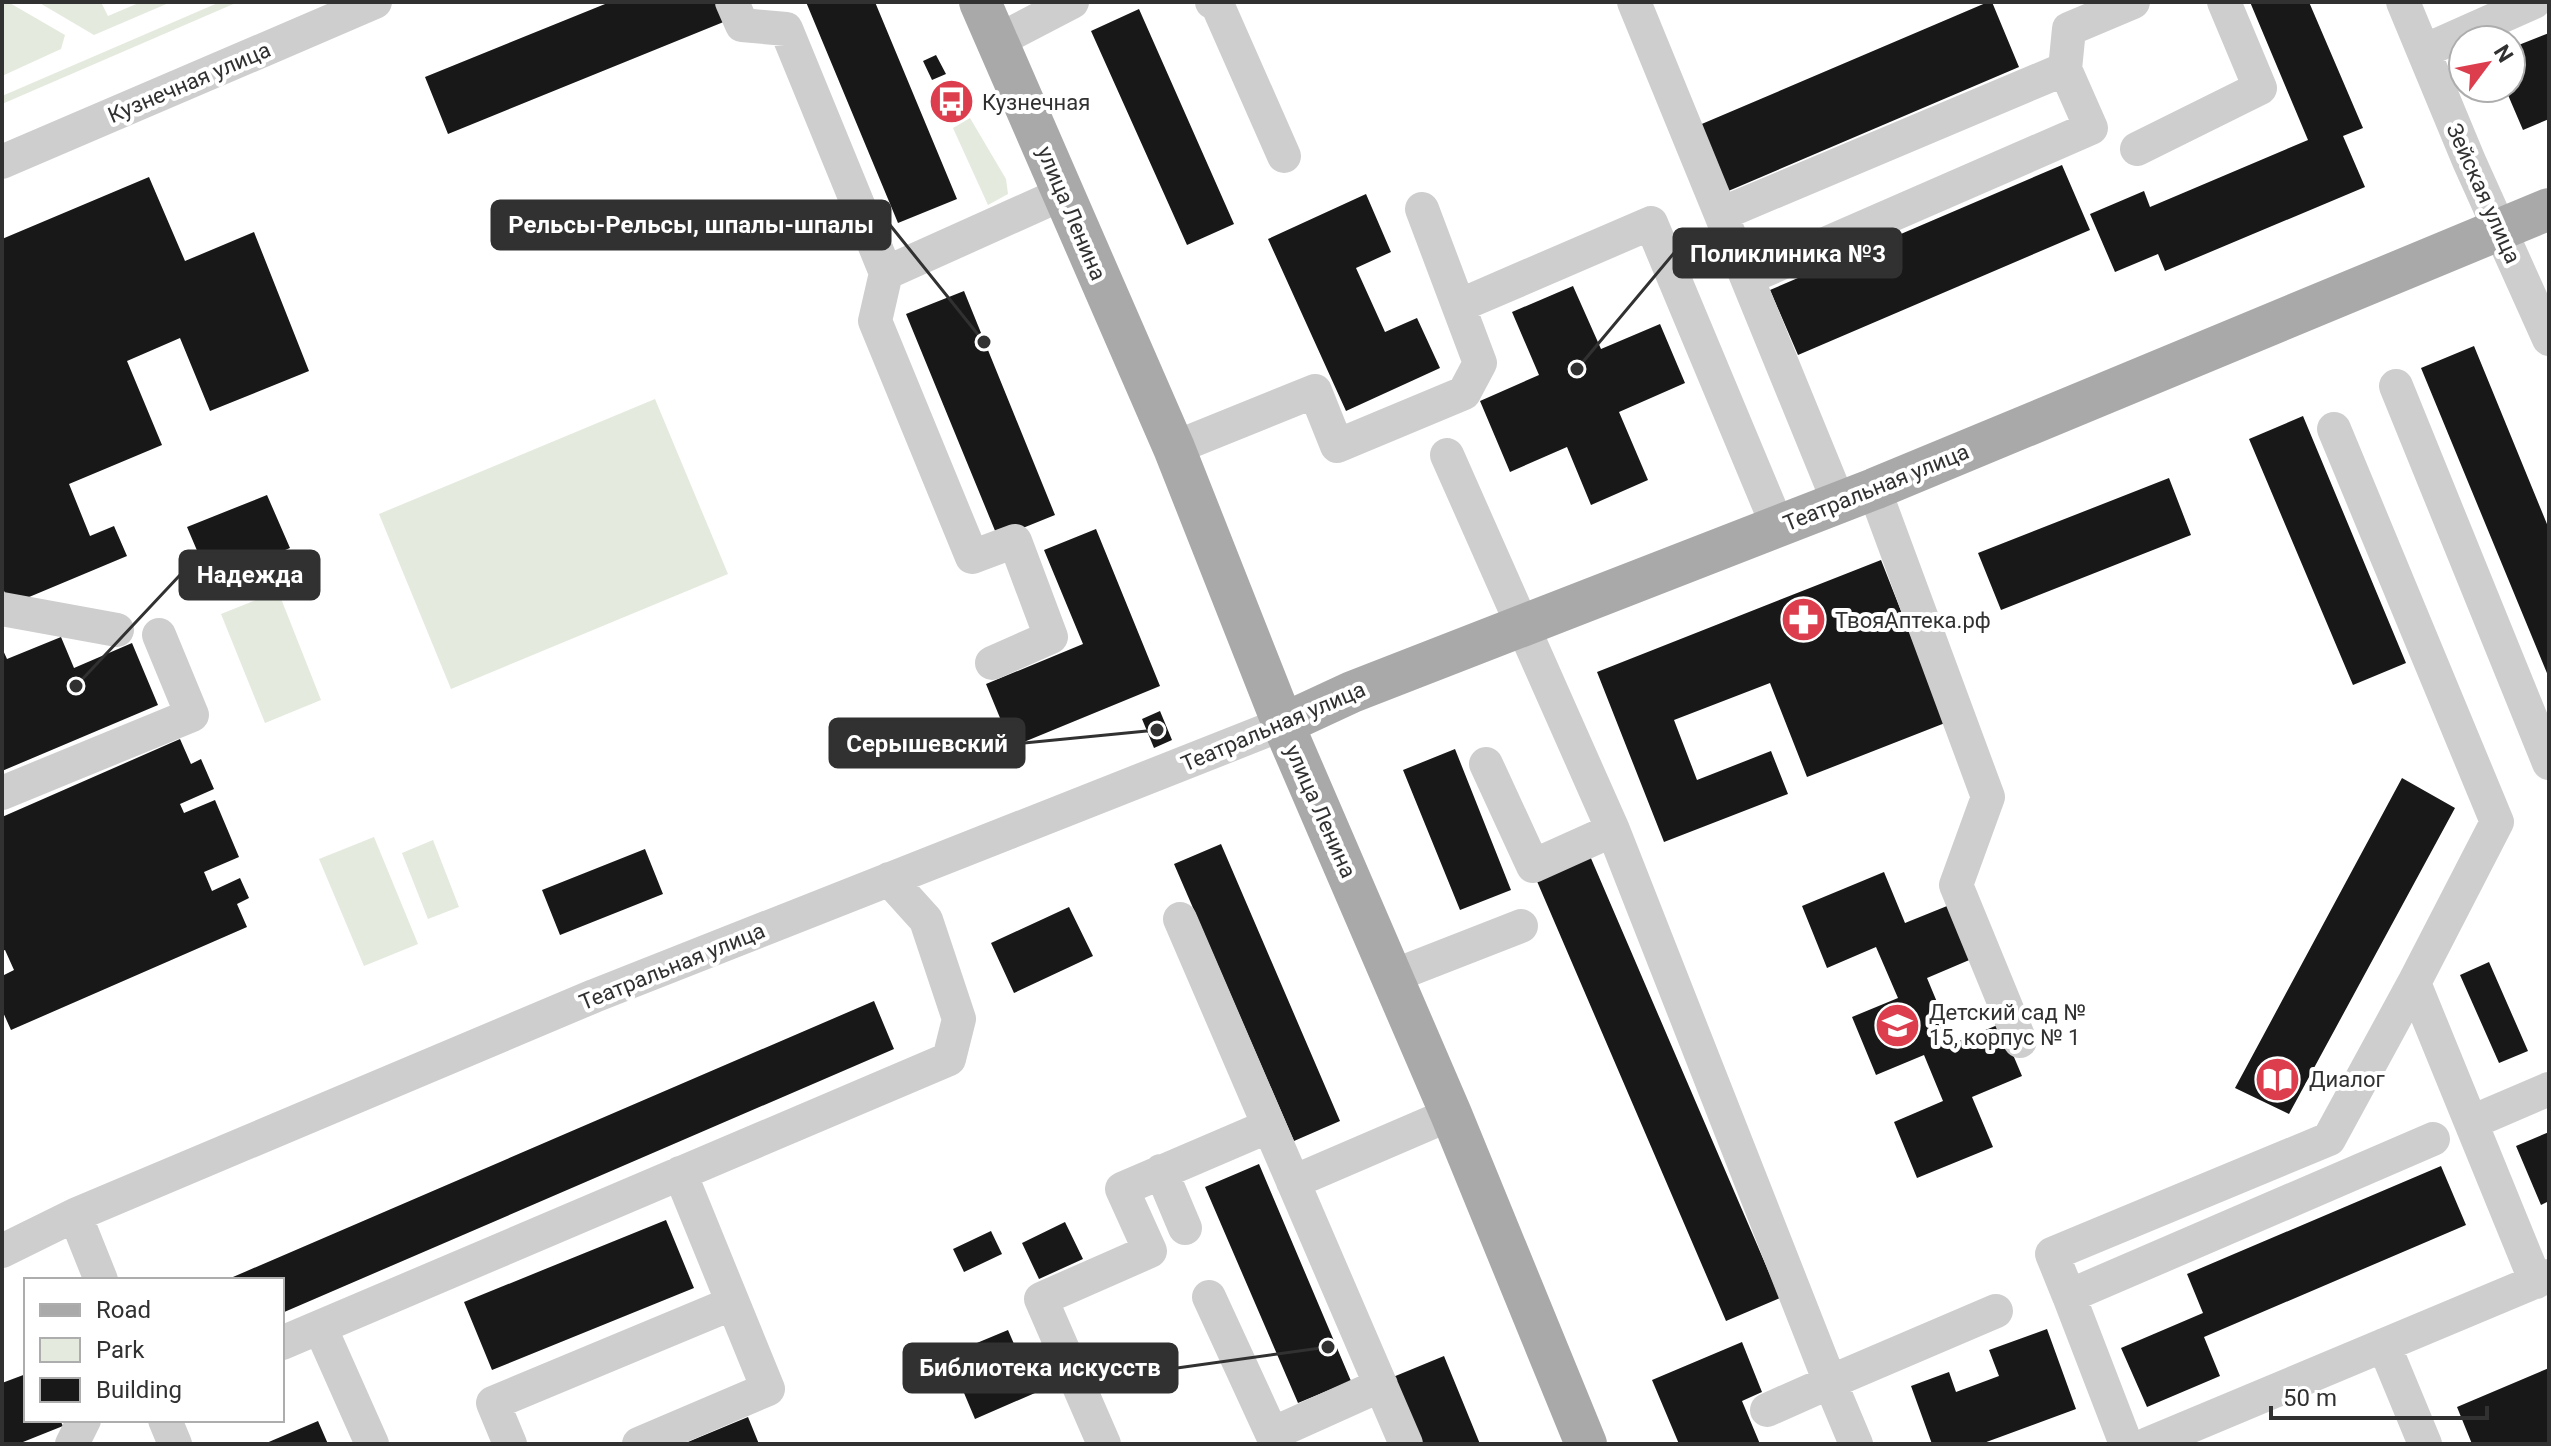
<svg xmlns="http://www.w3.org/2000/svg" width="2551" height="1446" font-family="Roboto,sans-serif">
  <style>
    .green { fill: #e4eadd }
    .building { fill: #181818 }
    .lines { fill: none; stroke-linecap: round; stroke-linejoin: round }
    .minor { stroke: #cecece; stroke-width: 34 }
    .major { stroke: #a9a9a9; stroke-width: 42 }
    .labels { text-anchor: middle; stroke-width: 8; stroke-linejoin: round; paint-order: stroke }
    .street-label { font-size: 22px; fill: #313131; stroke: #fff }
    .poi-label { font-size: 22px; fill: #313131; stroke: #fff; text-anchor: start }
    .leader { fill: none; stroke: #313131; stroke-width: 3 }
    .callout-dot { fill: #313131; stroke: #fff; stroke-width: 3 }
    .callout { fill: #313131; stroke: #313131; stroke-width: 3 }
    .callout-label { font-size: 24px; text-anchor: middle; font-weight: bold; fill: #fff }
  </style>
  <rect width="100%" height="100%" fill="#fff"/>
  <!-- green -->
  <path class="green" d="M 2,2 L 8,2 L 65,35 L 61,49 L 2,76 Z
    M 38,2 L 101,2 L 108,16 L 141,2 L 171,2 L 94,35 Z
    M 220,2 L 238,2 L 2,104 L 2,96 Z
    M 970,118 L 1006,179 L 1008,194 L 988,205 L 953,128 Z
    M 655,399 L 728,574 L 451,689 L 379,514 Z
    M 278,591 L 321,700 L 265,723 L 221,614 Z
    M 374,837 L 418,944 L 364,966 L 319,859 Z
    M 433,840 L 459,907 L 428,919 L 402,853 Z"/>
  <!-- building -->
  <path class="building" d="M 610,2 L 718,2 L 726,21 L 448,134 L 425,77 Z
    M 806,2 L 875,2 L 957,199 L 898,223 Z
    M 1988,2 L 1992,2 L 2019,67 L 1726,192 L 1697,126 Z
    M 2250,2 L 2309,2 L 2363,128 L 2343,136 L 2365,187 L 2165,271 L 2158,254 L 2115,272 L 2090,214 L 2144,191 L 2150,207 L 2308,140 Z
    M 1139,9 L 1234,224 L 1187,245 L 1091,31 Z
    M 2549,33 L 2549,119 L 2523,130 L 2505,88 L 2511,88 L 2511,48 Z
    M 936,55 L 946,74 L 932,80 L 923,61 Z
    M 2062,165 L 2090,230 L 1798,355 L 1770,290 Z
    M 149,177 L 185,261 L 254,232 L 309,371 L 210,411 L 180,338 L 127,361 L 162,445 L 69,484 L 90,536 L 114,526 L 127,556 L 10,605 L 2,586 L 2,239 Z
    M 1366,194 L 1391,252 L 1356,268 L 1385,332 L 1417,318 L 1440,368 L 1346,411 L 1268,239 Z
    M 1573,286 L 1601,349 L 1660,324 L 1685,383 L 1619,412 L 1648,480 L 1591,505 L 1567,447 L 1510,472 L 1480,401 L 1539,375 L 1512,312 Z
    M 964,291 L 1055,515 L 998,538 L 906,314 Z
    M 2474,346 L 2549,529 L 2549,678 L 2421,368 Z
    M 2303,416 L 2406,663 L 2353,685 L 2249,439 Z
    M 2169,478 L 2191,535 L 2001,610 L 1978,553 Z
    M 267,495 L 290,548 L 210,581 L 187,527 Z
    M 1096,529 L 1160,686 L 1012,747 L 986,684 L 1083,644 L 1044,550 Z
    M 1881,560 L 1945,723 L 1807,777 L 1770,683 L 1674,720 L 1697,780 L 1771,751 L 1788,794 L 1664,842 L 1597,672 Z
    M 61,637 L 74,668 L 132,643 L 158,705 L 2,771 L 2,648 L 7,659 Z
    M 1160,711 L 1172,740 L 1154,748 L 1142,719 Z
    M 180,739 L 191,764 L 201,759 L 214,789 L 180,804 L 184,813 L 215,800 L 239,857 L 204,872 L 212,891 L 240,878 L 249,898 L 237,904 L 247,927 L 11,1030 L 2,1010 L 2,976 L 14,970 L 5,950 L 2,951 L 2,817 Z
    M 1455,749 L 1511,890 L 1460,910 L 1403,770 Z
    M 2402,778 L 2455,808 L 2289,1114 L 2235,1088 Z
    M 1221,844 L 1340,1121 L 1294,1141 L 1174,864 Z
    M 645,849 L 663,894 L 560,935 L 542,890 Z
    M 1590,856 L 1780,1298 L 1726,1321 L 1536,879 Z
    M 1884,872 L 1905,923 L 1952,904 L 1974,958 L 1927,978 L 1954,1043 L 2000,1024 L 2022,1076 L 1972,1097 L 1993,1147 L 1917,1178 L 1894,1122 L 1943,1101 L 1924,1055 L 1876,1075 L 1852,1017 L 1898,998 L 1876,947 L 1827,968 L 1802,906 Z
    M 1069,907 L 1093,956 L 1014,993 L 991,943 Z
    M 2489,962 L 2528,1051 L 2499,1063 L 2460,975 Z
    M 874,1001 L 894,1049 L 282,1313 L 282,1280 L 226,1280 Z
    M 2549,1132 L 2549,1201 L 2541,1205 L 2516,1146 Z
    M 1259,1164 L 1351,1381 L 1298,1403 L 1205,1187 Z
    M 2441,1166 L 2466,1225 L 2204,1337 L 2220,1376 L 2147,1407 L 2121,1348 L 2203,1313 L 2187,1274 Z
    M 666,1220 L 694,1288 L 492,1370 L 464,1302 Z
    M 1065,1222 L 1083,1259 L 1039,1279 L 1022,1243 Z
    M 991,1231 L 1002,1254 L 964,1272 L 953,1249 Z
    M 2047,1329 L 2076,1409 L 1981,1444 L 1932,1444 L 1911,1386 L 1949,1372 L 1956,1392 L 1999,1376 L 1989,1350 Z
    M 1008,1330 L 1035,1393 L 975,1419 L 948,1355 Z
    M 1742,1342 L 1762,1392 L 1742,1401 L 1760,1444 L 1679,1444 L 1652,1380 Z
    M 1444,1356 L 1480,1444 L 1420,1444 L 1393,1377 Z
    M 2549,1368 L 2549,1444 L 2472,1444 L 2457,1407 Z
    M 26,1374 L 26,1420 L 60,1420 L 63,1426 L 18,1444 L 2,1444 L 2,1383 Z
    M 748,1417 L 759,1444 L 683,1444 Z
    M 318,1421 L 328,1444 L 264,1444 Z"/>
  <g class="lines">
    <!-- minor -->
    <path class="minor" d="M 732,2 L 742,25 L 786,29 L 886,273 L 875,321 L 972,557 L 1015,541 L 1051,637 L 992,663
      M 1212,2 L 1217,4 L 1284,156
      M 1634,2 L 1839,503
      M 2403,2 L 2469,161 L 2549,339
      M 997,41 L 1072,2
      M 2424,51 L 2534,2
      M 2137,149 L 2260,88 L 2224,2
      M 2,162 L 375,2
      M 1721,214 L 2065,69 L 2069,29 L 2133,2
      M 886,273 L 1064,193
      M 1747,278 L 2091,128 L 2065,69
      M 1470,301 L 1651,223 L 1778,527
      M 2396,386 L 2549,763
      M 2334,429 L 2497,822 L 2414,983 L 2536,1282
      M 1174,448 L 1315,391 L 1337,446 L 1464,393 L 1480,363 L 1422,209
      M 1447,455 L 1613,830 L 1830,1382 L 1767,1410
      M 1874,489 L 1988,797 L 1956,885 L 2020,1041
      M 2,609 L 117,630
      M 1486,764 L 1533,866 L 1613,830
      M 2,793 L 192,715 L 159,635
      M 1180,919 L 1406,1444
      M 1393,976 L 1521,926
      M 2472,1122 L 2549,1089
      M 1161,1171 L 1185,1228
      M 1293,1182 L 1451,1114
      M 75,1215 L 101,1280
      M 2,1251 L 75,1215 L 594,996 L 1283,724
      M 2069,1296 L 2052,1254 L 2329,1139 L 2414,983
      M 1209,1297 L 1272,1434 L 1381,1385
      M 320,1327 L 372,1444
      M 282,1343 L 949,1059 L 959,1019 L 926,920 L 889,879
      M 2384,1345 L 2425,1444
      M 165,1420 L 175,1444
      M 72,1444 L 84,1420
      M 510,1444 L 493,1403 L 733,1303
      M 639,1444 L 768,1389 L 680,1173
      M 1104,1444 L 1041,1299 L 1150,1251 L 1122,1189 L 1269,1126
      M 1856,1444 L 1830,1382 L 1996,1311
      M 2126,1444 L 2069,1296 L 2433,1139
      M 2148,1444 L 2549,1276"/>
    <!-- major -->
    <path class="major" d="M 980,2 L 1174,448 L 1283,724 L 1451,1114 L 1586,1444
      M 1283,724 L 1352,692 L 1874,489 L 2549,209"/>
  </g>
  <!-- icons -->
  <defs>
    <symbol id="bus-disc" viewBox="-11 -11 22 22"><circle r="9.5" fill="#dc3e4e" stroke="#fff"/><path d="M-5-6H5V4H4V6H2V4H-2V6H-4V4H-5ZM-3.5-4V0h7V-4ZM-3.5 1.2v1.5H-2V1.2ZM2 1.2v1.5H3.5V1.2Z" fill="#fff"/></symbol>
    <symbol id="pharmacy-disc" viewBox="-11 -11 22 22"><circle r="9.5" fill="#dc3e4e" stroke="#fff"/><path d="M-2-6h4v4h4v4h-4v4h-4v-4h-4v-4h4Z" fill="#fff"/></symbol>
    <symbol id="school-disc" viewBox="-11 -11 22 22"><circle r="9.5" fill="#dc3e4e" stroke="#fff"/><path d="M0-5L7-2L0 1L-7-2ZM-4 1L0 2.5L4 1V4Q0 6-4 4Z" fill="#fff"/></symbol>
    <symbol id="library-disc" viewBox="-11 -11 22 22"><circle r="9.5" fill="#dc3e4e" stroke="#fff"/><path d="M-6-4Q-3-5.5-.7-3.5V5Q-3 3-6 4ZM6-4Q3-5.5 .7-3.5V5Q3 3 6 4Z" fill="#fff"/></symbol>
  </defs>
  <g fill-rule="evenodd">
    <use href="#bus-disc" x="926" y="76" width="51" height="51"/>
    <use href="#pharmacy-disc" x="1778" y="594" width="51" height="51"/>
    <use href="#school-disc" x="1872" y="1000" width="51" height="51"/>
    <use href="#library-disc" x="2252" y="1054" width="51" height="51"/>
  </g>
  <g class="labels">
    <!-- street labels -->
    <g class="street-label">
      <text transform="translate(189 82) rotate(-23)" y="8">Кузнечная улица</text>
      <text transform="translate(2484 193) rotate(66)" y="8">Зейская улица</text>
      <text transform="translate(1072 213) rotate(67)" y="8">улица Ленина</text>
      <text transform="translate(1876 487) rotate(-22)" y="8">Театральная улица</text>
      <text transform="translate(1273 726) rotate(-23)" y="8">Театральная улица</text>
      <text transform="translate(1321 811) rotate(66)" y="8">улица Ленина</text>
      <text transform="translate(672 966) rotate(-22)" y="8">Театральная улица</text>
    </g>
    <!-- poi labels -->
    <g class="poi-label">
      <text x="982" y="110">Кузнечная</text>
      <text x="1835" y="628">ТвояАптека.рф</text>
      <text x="1929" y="1020">Детский сад №<tspan x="1929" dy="25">15, корпус № 1</tspan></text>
      <text x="2309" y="1087">Диалог</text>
    </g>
  </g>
  <!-- callouts -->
  <path class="leader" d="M984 342L890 225M1577 369L1674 253M76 686L180 575M1157 730L1024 743M1328 1347L1177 1368"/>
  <g class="callout-dot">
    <circle cx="984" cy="342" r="8"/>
    <circle cx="1577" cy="369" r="8"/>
    <circle cx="76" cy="686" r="8"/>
    <circle cx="1157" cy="730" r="8"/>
    <circle cx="1328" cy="1347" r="8"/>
  </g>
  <g class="callout">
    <rect x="492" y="201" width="398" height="48" rx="8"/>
    <rect x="1674" y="229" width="227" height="48" rx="8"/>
    <rect x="180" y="551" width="139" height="48" rx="8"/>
    <rect x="830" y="719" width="194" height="48" rx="8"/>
    <rect x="904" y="1344" width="273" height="48" rx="8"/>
  </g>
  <g class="callout-label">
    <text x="691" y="233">Рельсы-Рельсы, шпалы-шпалы</text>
    <text x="1788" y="262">Поликлиника №3</text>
    <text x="250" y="583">Надежда</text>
    <text x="927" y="752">Серышевский</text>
    <text x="1040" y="1376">Библиотека искусств</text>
  </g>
  <!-- border -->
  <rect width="2551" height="1446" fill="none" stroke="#313131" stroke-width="8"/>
  <!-- legend -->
  <rect x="24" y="1278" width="260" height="144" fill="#ffffff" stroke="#adadad" stroke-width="2"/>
  <rect x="40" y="1304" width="40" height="12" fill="#a9a9a9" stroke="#adadad" stroke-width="2"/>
  <text x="96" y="1318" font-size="24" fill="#313131">Road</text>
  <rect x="40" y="1338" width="40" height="24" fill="#e4eadd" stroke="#adadad" stroke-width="2"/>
  <text x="96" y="1358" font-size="24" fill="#313131">Park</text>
  <rect x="40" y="1378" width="40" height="24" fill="#181818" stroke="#adadad" stroke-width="2"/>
  <text x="96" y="1398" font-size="24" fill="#313131">Building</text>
  <!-- north arrow -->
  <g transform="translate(2487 64) rotate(58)"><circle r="38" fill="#ffffff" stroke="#adadad" stroke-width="2"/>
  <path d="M0-6L14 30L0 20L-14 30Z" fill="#dc3e4e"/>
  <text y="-12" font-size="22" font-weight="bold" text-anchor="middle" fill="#313131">N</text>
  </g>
  <!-- scale -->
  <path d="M2271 1406v12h216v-12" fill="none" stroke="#313131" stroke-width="4"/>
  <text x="2283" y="1406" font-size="24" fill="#313131" stroke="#ffffff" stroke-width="6" paint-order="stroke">50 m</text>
</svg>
